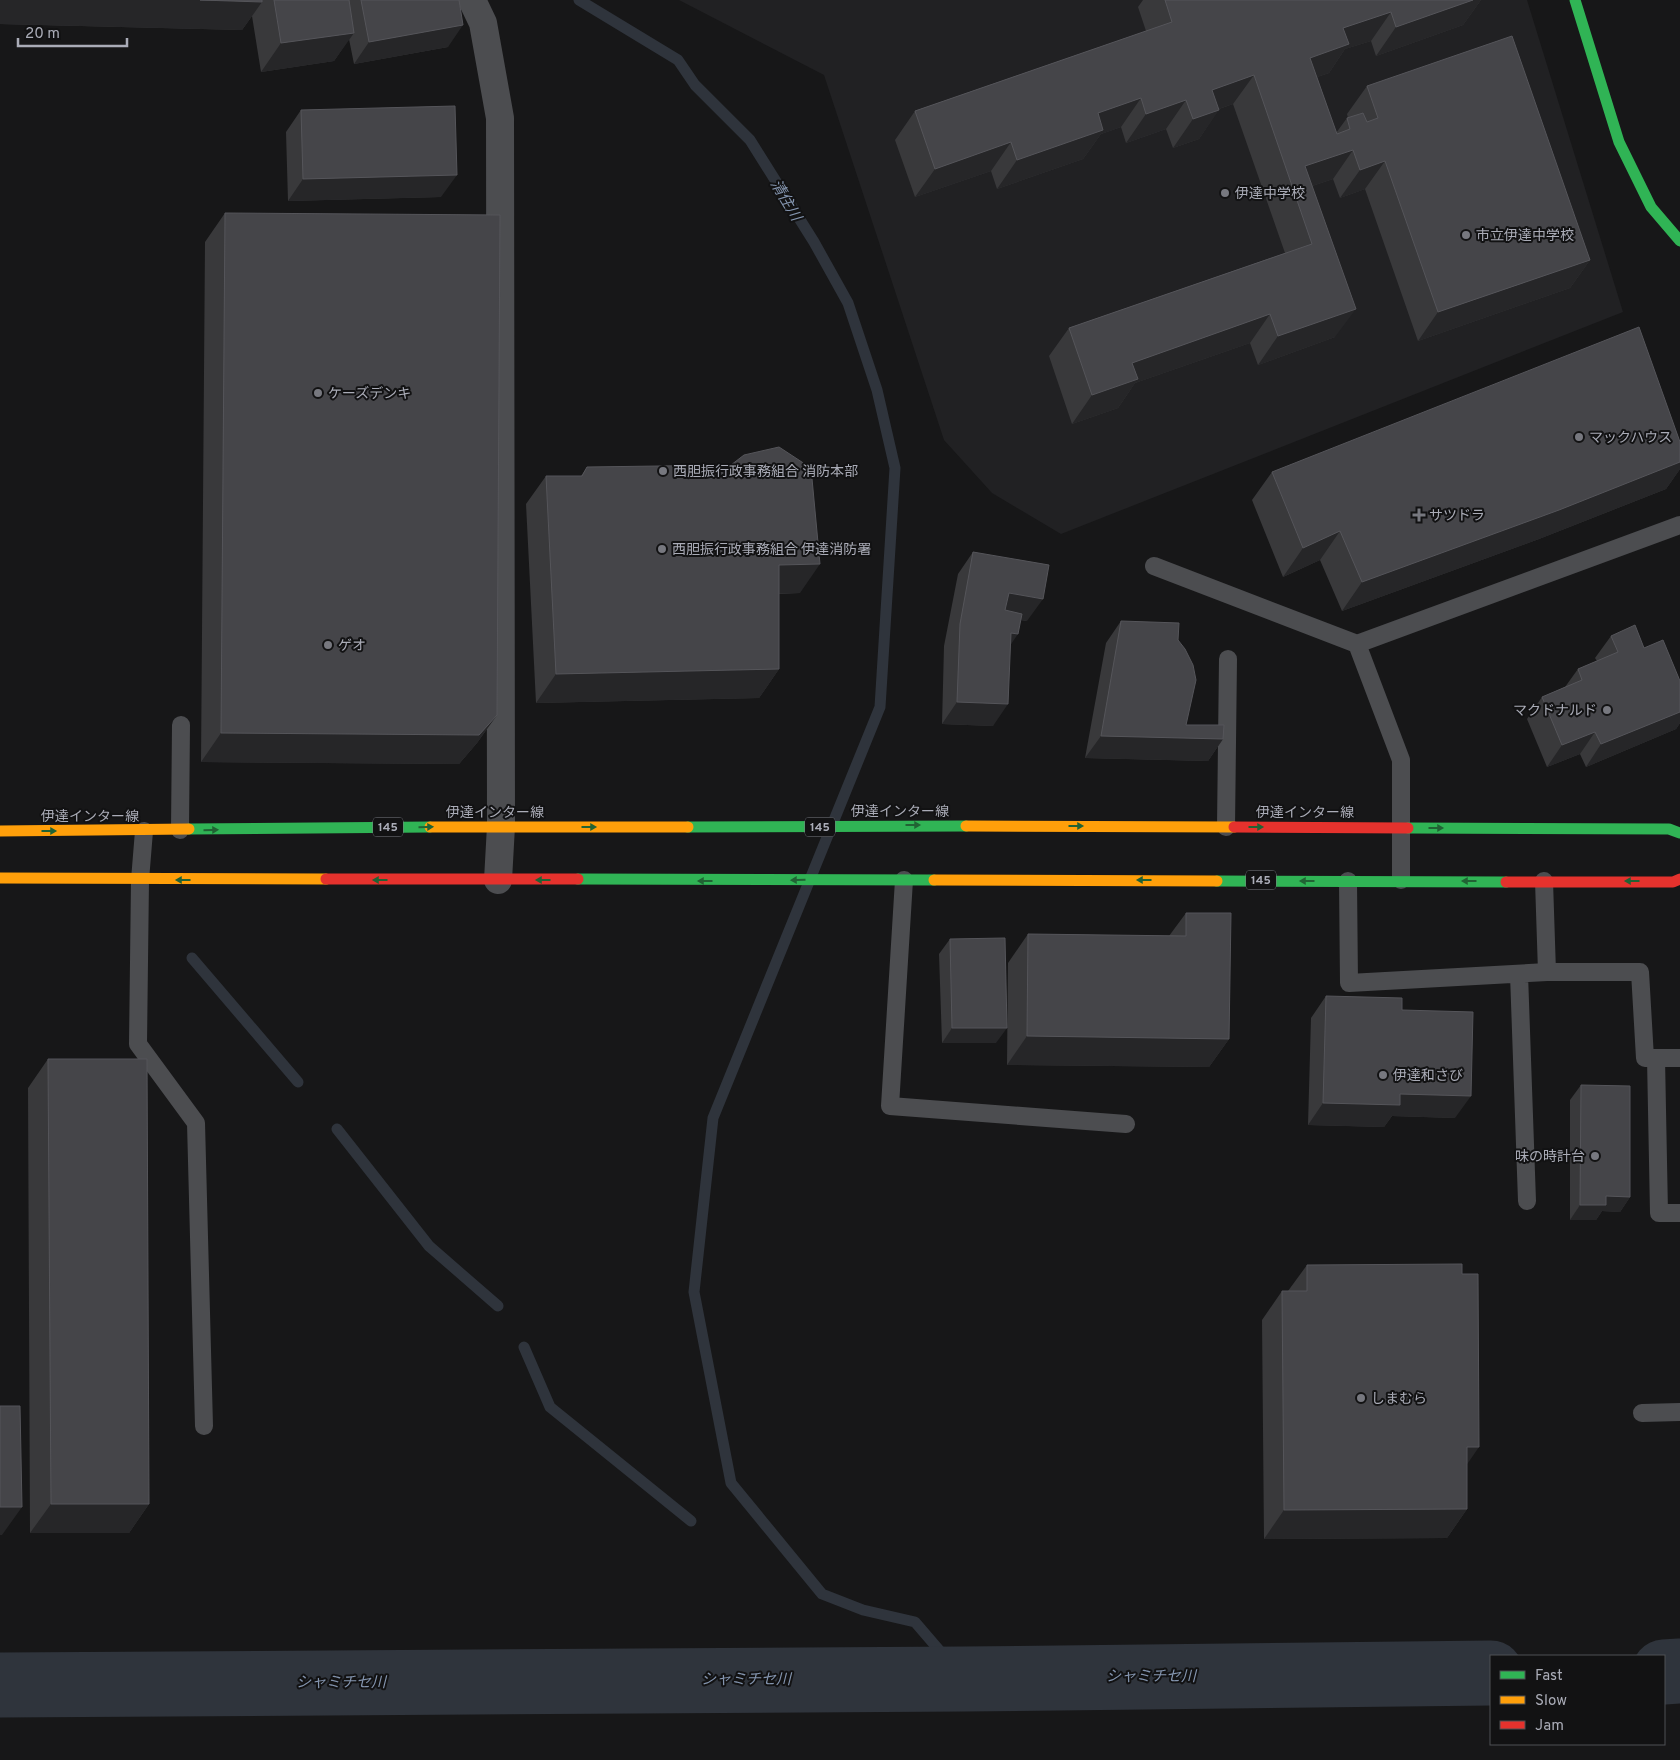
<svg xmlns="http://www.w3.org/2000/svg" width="1680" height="1760" font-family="Overpass,'Noto Sans JP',sans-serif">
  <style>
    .built { fill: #212123 }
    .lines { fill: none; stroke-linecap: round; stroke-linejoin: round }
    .stream { stroke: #2f343c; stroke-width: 11 }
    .river { stroke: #2f343c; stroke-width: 65 }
    .lane { stroke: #4c4d50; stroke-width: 18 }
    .street { stroke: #4c4d50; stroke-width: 28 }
    .fast { stroke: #30b455; stroke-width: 11 }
    .slow { stroke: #ff9f0a; stroke-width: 11 }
    .jam { stroke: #e5322d; stroke-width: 11 }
    .wall { fill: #39393b }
    .shaded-wall { fill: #262628 }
    .building { fill: #454549; stroke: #55555a }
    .oneway { fill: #216334 }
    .poi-dot { fill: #77787f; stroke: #121213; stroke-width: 2 }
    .labels { text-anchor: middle; stroke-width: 4; stroke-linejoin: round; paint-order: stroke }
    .shield { fill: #121213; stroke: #7c7e86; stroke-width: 1 }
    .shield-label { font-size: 12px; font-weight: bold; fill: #aaacb7 }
    .poi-label { font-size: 14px; fill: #aaacb7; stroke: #121213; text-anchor: start }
    .street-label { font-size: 14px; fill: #aaacb7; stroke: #121213 }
    .water-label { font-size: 15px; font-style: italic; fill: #8495af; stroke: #121213 }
  </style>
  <rect width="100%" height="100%" fill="#171718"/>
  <!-- built -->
  <path class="built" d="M 679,0 L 1527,0 L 1623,312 L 1061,534 L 992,493 L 944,440 L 824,75 Z"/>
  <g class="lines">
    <!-- stream -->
    <path class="stream" d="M 579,0 L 678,60 L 695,85 L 750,140 L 814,242 L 848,303 L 877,390 L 895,468 L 880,707 L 713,1118 L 694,1292 L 731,1483 L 822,1594 L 863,1610 L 915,1622 L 964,1679
      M 192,958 L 298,1082
      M 337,1129 L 429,1246 L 498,1306
      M 524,1347 L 550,1407 L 691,1521"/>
    <!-- river -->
    <path class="river" d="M 1664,1672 L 1680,1671
      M 0,1685 L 964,1679 L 1491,1673"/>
    <!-- lane -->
    <path class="lane" d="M 1154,566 L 1357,644 L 1401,760 L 1401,880
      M 1357,644 L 1680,525
      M 1226,827 L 1228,659
      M 180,830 L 181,725
      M 144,831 L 140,880 L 138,1044 L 196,1123 L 204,1426
      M 904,880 L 890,1106 L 1126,1124
      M 1348,881 L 1349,983 L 1547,972
      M 1544,881 L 1547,972 L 1640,972 L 1645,1058 L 1680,1058
      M 1519,974 L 1527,1201
      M 1656,1058 L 1659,1213 L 1680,1213
      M 1642,1413 L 1680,1412"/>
    <!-- street -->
    <path class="street" d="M 472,0 L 483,23 L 500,118 L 501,826 L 498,880"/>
    <!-- fast -->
    <path class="fast" d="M 1575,0 L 1619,142 L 1651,207 L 1680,241
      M 688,827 L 966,826
      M 1408,828 L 1669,829 L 1680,833
      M 189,829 L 430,827
      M 578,879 L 934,880
      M 1217,881 L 1506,882"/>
    <!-- slow -->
    <path class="slow" d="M 966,826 L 1234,827
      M 430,827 L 688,827
      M 0,831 L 189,829
      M 0,878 L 326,879
      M 934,880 L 1217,881"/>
    <!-- jam -->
    <path class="jam" d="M 1234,827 L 1408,828
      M 326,879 L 578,879
      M 1506,882 L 1673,882 L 1680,879"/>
  </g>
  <!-- wall -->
  <path class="wall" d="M 0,0 L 459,0 L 448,47 L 354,64 L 349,39 L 334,61 L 261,72 L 252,16 L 242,30 L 0,24 Z
    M 1143,0 L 1481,0 L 1463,25 L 1376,56 L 1371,41 L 1345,49 L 1329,73 L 1317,77 L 1336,133 L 1347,118 L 1348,118 L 1347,114 L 1367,86 L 1590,260 L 1570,288 L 1418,341 L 1365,189 L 1340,198 L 1333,179 L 1312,186 L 1335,337 L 1258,365 L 1250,343 L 1135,383 L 1118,408 L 1072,424 L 1049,356 L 1069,328 L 1285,253 L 1233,104 L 1219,109 L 1199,139 L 1173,148 L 1166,129 L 1126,143 L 1121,127 L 1101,134 L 1083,159 L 997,189 L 991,171 L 915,197 L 895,140 L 915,111 L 1146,31 L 1138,7 Z
    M 301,110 L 441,197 L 288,201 L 286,132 Z
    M 225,213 L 497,715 L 477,743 L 459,764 L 201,762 L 205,242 Z
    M 1680,442 L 1680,469 L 1666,489 L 1539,539 L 1342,611 L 1320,560 L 1283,577 L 1252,500 L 1272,472 Z
    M 587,467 L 800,593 L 779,594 L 779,669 L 759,698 L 536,703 L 526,504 L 546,476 L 581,476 Z
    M 973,552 L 1027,621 L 1020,620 L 1010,645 L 993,726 L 942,724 L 944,646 L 958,574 Z
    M 1121,621 L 1178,640 L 1186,725 L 1223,739 L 1208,761 L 1085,758 L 1106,643 Z
    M 1611,636 L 1644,648 L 1680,681 L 1680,723 L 1676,729 L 1586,767 L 1580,754 L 1547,767 L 1527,719 L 1542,697 L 1565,687 L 1578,669 L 1597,661 L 1595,658 Z
    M 1186,913 L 1229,1039 L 1209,1067 L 1007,1065 L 1008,963 L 1028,934 L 1169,936 Z
    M 950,939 L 996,1043 L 942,1043 L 939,954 Z
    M 1326,996 L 1402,1010 L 1455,1118 L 1392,1116 L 1384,1127 L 1308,1125 L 1311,1018 Z
    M 48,1059 L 149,1504 L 129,1533 L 30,1533 L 28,1088 Z
    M 1581,1085 L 1630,1197 L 1620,1212 L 1602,1211 L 1596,1220 L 1570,1220 L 1570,1100 Z
    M 1307,1265 L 1462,1274 L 1467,1509 L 1447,1538 L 1264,1539 L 1262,1320 L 1282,1291 L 1288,1291 Z"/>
  <!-- shaded-wall -->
  <path class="shaded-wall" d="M 0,0 L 200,0 L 262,2 L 242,30 L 0,24 Z
    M 1473,0 L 1481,0 L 1463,25 L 1376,56 L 1396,27 Z
    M 1391,12 L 1371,41 L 1345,49 L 1329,73 L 1290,86 L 1310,58 L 1343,28 Z
    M 463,25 L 448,47 L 354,64 L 369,42 Z
    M 354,33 L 334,61 L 261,72 L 281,43 Z
    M 1254,75 L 1233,104 L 1192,118 L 1212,90 Z
    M 1141,98 L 1121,127 L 1101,134 L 1083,159 L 997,189 L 1017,160 L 1098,113 Z
    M 1186,100 L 1166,129 L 1126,143 L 1146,114 Z
    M 1219,110 L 1199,139 L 1173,148 L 1193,119 Z
    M 1011,142 L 991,171 L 915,197 L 935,169 Z
    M 1353,150 L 1333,179 L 1294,192 L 1305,166 Z
    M 1385,161 L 1365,189 L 1340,198 L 1360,170 Z
    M 457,175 L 441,197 L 288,201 L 303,179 Z
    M 1590,260 L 1570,288 L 1418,341 L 1438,312 Z
    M 1356,309 L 1335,337 L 1258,365 L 1278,336 Z
    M 1270,314 L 1250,343 L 1135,383 L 1118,408 L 1072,424 L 1092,395 L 1132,363 Z
    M 1680,462 L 1680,469 L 1666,489 L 1539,539 L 1342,611 L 1362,582 Z
    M 1340,531 L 1320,560 L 1283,577 L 1303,548 Z
    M 820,564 L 800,593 L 759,594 L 779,565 Z
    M 1009,593 L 1043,599 L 1027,621 L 993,615 Z
    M 1011,633 L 1018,634 L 1003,656 Z
    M 779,669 L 759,698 L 536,703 L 556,674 Z
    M 957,702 L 1008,704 L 993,726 L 942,724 Z
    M 1680,712 L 1680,723 L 1676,729 L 1586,767 L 1601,744 Z
    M 497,715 L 477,743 L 459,764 L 201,762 L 221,733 Z
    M 1595,732 L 1580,754 L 1547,767 L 1562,745 Z
    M 1101,736 L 1223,739 L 1208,761 L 1085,758 Z
    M 952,1028 L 1007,1028 L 996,1043 L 942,1043 Z
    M 1027,1036 L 1229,1039 L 1209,1067 L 1007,1065 Z
    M 1400,1094 L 1471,1096 L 1455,1118 L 1392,1116 L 1384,1127 L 1308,1125 L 1323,1103 Z
    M 1606,1196 L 1630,1197 L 1620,1212 L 1602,1211 L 1596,1220 L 1570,1220 L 1580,1205 Z
    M 1467,1447 L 1479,1447 L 1459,1476 Z
    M 51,1504 L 149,1504 L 129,1533 L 30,1533 Z
    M 0,1507 L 22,1507 L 2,1535 L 0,1535 Z
    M 1467,1509 L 1447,1538 L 1264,1539 L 1284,1510 Z"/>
  <!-- building -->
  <path class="building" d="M 200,0 L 262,0 L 262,2 Z
    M 274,0 L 349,0 L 354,33 L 281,43 Z
    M 361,0 L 459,0 L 463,25 L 369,42 Z
    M 1165,0 L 1473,0 L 1396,27 L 1391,12 L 1343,28 L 1349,44 L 1310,58 L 1337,134 L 1350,129 L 1347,118 L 1363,113 L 1367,122 L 1378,118 L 1367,86 L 1512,36 L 1590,260 L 1438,312 L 1385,161 L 1360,170 L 1353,150 L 1305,166 L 1356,309 L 1278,336 L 1270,314 L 1132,363 L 1138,379 L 1092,395 L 1069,328 L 1312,244 L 1254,75 L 1212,90 L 1219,110 L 1193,119 L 1186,100 L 1146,114 L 1141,98 L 1098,113 L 1103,130 L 1017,160 L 1011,142 L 935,169 L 915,111 L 1172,22 Z
    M 455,106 L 457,175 L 303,179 L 301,110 Z
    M 225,213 L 500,215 L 497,715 L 479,735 L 221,733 Z
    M 1639,327 L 1680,442 L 1680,462 L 1559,510 L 1362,582 L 1340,531 L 1303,548 L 1272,472 Z
    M 779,447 L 811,468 L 820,564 L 779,565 L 779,669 L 556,674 L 546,476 L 582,476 L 587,467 L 731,465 L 744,455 Z
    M 973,552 L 1049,565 L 1043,599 L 1009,593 L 1005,610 L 1022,614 L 1018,634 L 1011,633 L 1008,704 L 957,702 L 960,624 Z
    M 1121,621 L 1179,623 L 1178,640 L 1185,649 L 1193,665 L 1196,680 L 1186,725 L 1224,725 L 1223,739 L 1101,736 Z
    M 1635,625 L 1644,648 L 1663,640 L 1680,681 L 1680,712 L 1601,744 L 1595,732 L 1562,745 L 1542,697 L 1582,680 L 1578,669 L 1618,652 L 1611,636 Z
    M 1186,913 L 1231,913 L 1229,1039 L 1027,1036 L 1028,934 L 1186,936 Z
    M 1005,938 L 1007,1028 L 952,1028 L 950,939 Z
    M 1326,996 L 1402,998 L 1402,1010 L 1473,1012 L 1471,1096 L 1400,1094 L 1400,1105 L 1323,1103 Z
    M 48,1059 L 147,1059 L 149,1504 L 51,1504 Z
    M 1581,1085 L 1630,1086 L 1630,1197 L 1606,1196 L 1606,1205 L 1580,1205 Z
    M 1462,1264 L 1462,1274 L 1478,1274 L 1479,1447 L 1467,1447 L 1467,1509 L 1284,1510 L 1282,1291 L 1307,1291 L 1307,1265 Z
    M 0,1406 L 20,1406 L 22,1507 L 0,1507 Z"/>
  <!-- one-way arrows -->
  <defs><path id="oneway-solid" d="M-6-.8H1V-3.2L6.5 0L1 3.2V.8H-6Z" transform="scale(1.25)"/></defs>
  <g class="oneway">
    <use href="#oneway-solid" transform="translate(913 825)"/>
    <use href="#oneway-solid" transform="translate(1076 826)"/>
    <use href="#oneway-solid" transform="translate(426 827) rotate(-1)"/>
    <use href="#oneway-solid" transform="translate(589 827)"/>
    <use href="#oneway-solid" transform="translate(1256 827)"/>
    <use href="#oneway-solid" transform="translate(1436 828)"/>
    <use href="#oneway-solid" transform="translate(211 830) rotate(-1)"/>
    <use href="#oneway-solid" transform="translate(49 831)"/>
    <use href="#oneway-solid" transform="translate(183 880) rotate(-180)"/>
    <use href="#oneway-solid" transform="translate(380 880) rotate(-180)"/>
    <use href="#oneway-solid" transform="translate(543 880) rotate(-180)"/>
    <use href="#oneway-solid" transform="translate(798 880) rotate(179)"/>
    <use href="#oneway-solid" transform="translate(1144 880) rotate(-180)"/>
    <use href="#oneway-solid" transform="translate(705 881) rotate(-180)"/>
    <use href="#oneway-solid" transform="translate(1307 881) rotate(-180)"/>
    <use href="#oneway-solid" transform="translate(1469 881) rotate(-180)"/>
    <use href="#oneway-solid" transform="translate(1632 881) rotate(-180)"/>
  </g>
  <!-- markers -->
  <g class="poi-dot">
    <circle cx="1225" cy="193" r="5"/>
    <circle cx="1466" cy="235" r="5"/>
    <circle cx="318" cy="393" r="5"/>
    <circle cx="1579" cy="437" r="5"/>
    <circle cx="663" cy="471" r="5"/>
    <path d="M1416.5 507.5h5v5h5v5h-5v5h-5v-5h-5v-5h5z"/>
    <circle cx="662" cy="549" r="5"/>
    <circle cx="328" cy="645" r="5"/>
    <circle cx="1607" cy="710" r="5"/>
    <circle cx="1383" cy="1075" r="5"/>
    <circle cx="1595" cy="1156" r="5"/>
    <circle cx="1361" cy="1398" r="5"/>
  </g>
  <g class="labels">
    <!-- shield labels -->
    <g class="shield">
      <rect x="373" y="817.5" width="30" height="19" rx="4"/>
      <rect x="805" y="817.5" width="30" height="19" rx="4"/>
      <rect x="1246" y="870.5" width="30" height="19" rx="4"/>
    </g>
    <g class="shield-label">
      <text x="388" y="831">145</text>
      <text x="820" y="831">145</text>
      <text x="1261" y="884">145</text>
    </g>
    <!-- poi labels -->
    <g class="poi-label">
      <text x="1235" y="198">伊達中学校</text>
      <text x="1476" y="240">市立伊達中学校</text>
      <text x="328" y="398">ケーズデンキ</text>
      <text x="1589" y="442">マックハウス</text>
      <text x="673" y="476">西胆振行政事務組合 消防本部</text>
      <text x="1429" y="520">サツドラ</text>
      <text x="672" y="554">西胆振行政事務組合 伊達消防署</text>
      <text x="338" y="650">ゲオ</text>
      <text x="1597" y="715" text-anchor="end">マクドナルド</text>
      <text x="1393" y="1080">伊達和さび</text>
      <text x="1585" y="1161" text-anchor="end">味の時計台</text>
      <text x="1371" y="1403">しまむら</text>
    </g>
    <!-- street labels -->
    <g class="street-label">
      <text x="900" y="816">伊達インター線</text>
      <text x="495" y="817">伊達インター線</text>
      <text x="1305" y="817">伊達インター線</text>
      <text x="90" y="821">伊達インター線</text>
    </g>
    <!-- water labels -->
    <g class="water-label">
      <text transform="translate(786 200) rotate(59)" y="5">清住川</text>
      <text x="1151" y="1681">シャミチセ川</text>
      <text x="746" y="1684">シャミチセ川</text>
      <text x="341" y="1687">シャミチセ川</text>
    </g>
  </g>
  <!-- legend -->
  <rect x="1490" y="1655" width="175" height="90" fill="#121213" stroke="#4f5055"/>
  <rect x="1500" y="1671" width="25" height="8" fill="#30b455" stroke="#4f5055"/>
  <text x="1535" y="1680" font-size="15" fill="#aaacb7">Fast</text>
  <rect x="1500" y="1696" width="25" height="8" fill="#ff9f0a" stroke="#4f5055"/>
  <text x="1535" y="1705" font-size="15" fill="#aaacb7">Slow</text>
  <rect x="1500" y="1721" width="25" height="8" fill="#e5322d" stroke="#4f5055"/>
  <text x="1535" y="1730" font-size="15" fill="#aaacb7">Jam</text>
  <!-- scale -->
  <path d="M18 38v8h109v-8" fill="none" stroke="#aaacb7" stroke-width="2.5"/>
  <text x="25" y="38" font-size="15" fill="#aaacb7" stroke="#121213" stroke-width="4" paint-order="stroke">20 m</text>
</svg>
